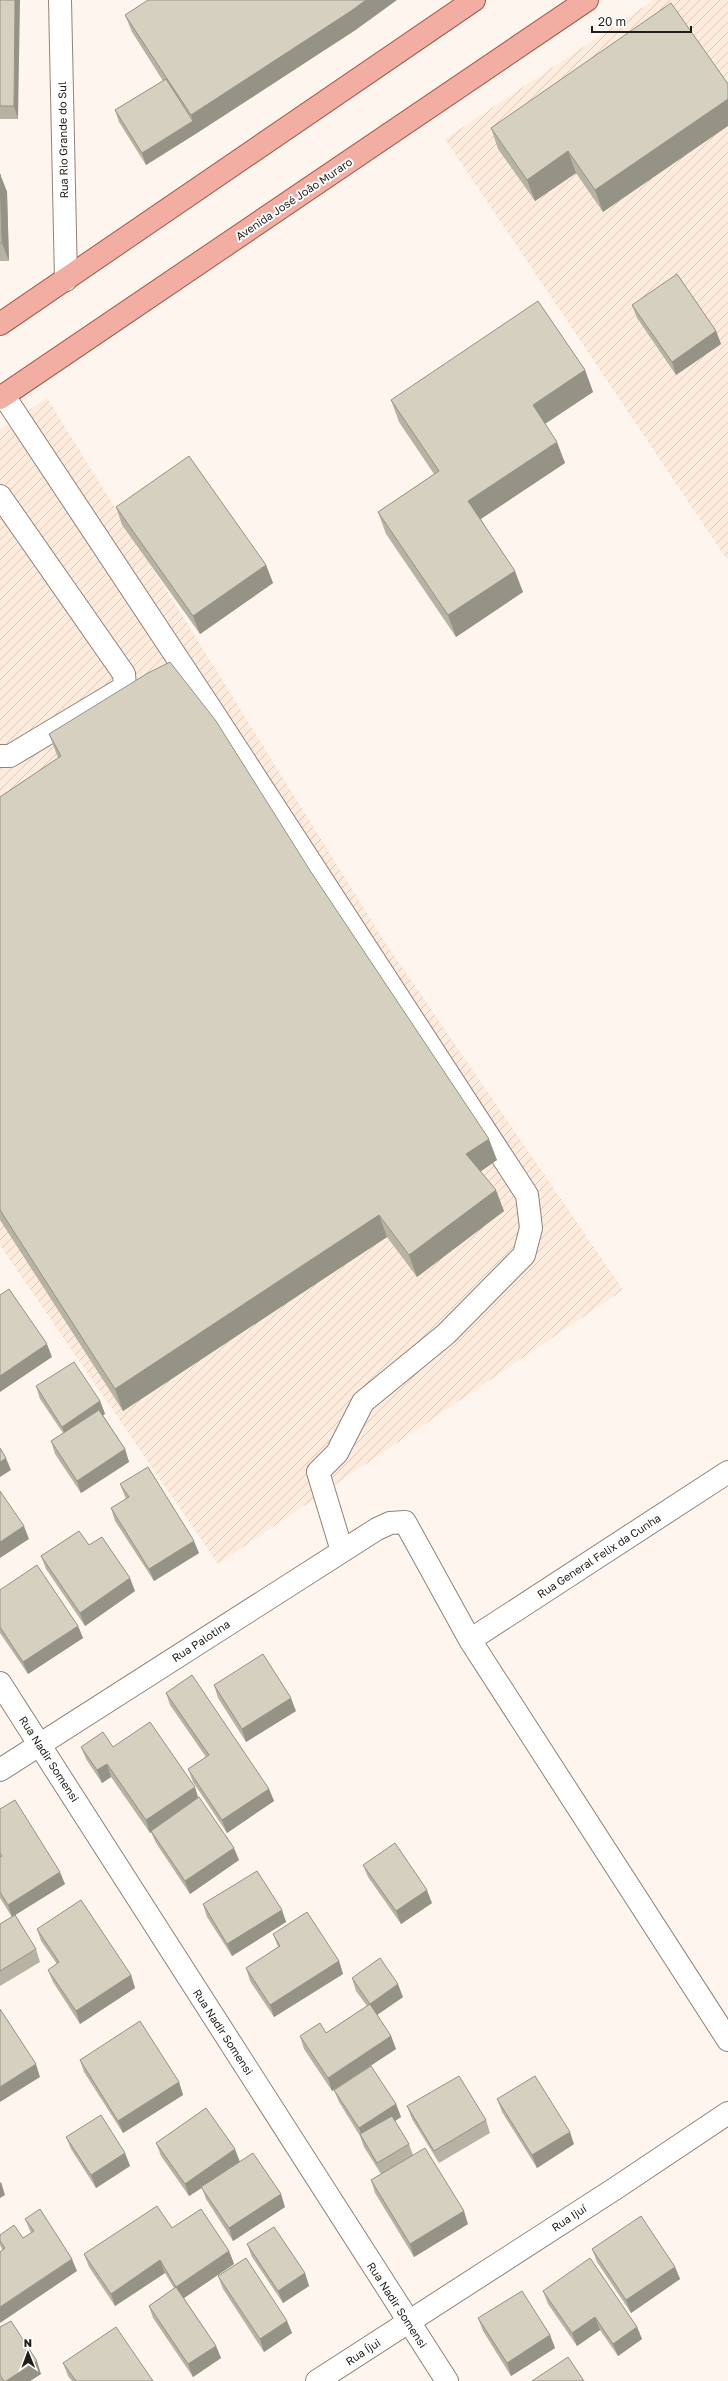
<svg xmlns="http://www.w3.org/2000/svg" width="728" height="2381" font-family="'Golos Text',sans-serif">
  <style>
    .industrial { fill: url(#industrial-furrows) }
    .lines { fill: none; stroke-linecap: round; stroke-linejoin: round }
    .minor-casing { stroke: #918378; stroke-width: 24 }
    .major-casing { stroke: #a45849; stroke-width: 24 }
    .minor { stroke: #fff; stroke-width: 22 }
    .major { stroke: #f2aea2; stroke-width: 22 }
    .wall { fill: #b7b3a4 }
    .shaded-wall { fill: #959286 }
    .building { fill: #d5d0bf; stroke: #959286 }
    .labels { text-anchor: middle; stroke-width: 4; stroke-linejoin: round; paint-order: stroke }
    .street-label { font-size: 11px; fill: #221d18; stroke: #fff }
  </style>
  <defs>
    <pattern id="industrial-furrows" width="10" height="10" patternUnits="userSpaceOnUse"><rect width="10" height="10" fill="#fdecdd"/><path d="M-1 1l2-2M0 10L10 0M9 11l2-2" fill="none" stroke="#d9cabd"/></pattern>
  </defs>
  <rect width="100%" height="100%" fill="#fef5ee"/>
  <!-- industrial -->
  <path class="industrial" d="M 654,0 L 728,0 L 728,561 L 445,139 Z
    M 47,398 L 383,939 L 623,1290 L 218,1564 L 0,1245 L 0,430 Z"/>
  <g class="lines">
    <defs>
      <path id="minor" d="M 60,0 L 66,280
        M 4,396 L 209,706 L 527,1195 L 531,1228 L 524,1255 L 446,1334 L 363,1402 L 337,1453 L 318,1472 L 342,1551
        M 0,496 L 124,674 L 125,687 L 10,756 L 0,756
        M 470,1640 L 728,1472
        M 0,1683 L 447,2381
        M 0,1770 L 377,1529 L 390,1523 L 405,1522 L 470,1640 L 728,2040
        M 317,2381 L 616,2188 L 728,2113"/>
      <path id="major" d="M 0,324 L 474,0
        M 0,398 L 587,0"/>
    </defs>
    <!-- minor casing -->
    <use href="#minor" class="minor-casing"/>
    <!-- major casing -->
    <use href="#major" class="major-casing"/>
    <!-- minor -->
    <use href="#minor" class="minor"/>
    <!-- major -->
    <use href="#major" class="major"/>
  </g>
  <!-- wall -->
  <path class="wall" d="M 0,0 L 18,119 L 0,119 Z
    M 125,15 L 357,29 L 197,133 L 146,165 L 119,122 L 115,110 L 163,81 L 132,32 Z
    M 728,84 L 603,212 L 576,173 L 535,201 L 498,149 L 491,128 Z
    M 0,174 L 7,192 L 9,261 L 0,261 Z
    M 632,305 L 716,331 L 721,344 L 676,375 L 637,318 Z
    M 585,370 L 593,392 L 545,424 L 565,463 L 481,519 L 523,592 L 456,637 L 386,534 L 378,512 L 434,474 L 399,422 L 391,400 Z
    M 116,507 L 266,565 L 273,583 L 200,634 L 122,525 Z
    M 49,734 L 311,872 L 497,1160 L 481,1171 L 504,1211 L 417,1277 L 387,1237 L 123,1411 L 0,1220 L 0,797 L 58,758 Z
    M 36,1386 L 100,1401 L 105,1414 L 103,1415 L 125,1449 L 129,1462 L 81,1493 L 55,1454 L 51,1441 L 63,1433 L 40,1399 Z
    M 120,1484 L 199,1553 L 154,1581 L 115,1521 L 111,1508 L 126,1499 Z
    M 41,1556 L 135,1591 L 85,1626 L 46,1569 Z
    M 0,1590 L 78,1626 L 83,1638 L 28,1674 L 0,1633 Z
    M 214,1685 L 296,1711 L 246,1742 L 218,1698 Z
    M 166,1693 L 269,1789 L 274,1801 L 227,1833 L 193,1782 L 188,1769 L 206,1757 L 170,1705 Z
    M 81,1747 L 113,1747 L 199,1798 L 239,1860 L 190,1894 L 156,1843 L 151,1832 L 150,1833 L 111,1777 L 102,1783 L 86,1759 Z
    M 0,1809 L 65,1884 L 15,1915 L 36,1949 L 40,1962 L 0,1986 L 0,1924 L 12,1917 L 0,1898 Z
    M 363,1865 L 432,1903 L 401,1924 L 368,1877 Z
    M 203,1904 L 282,1910 L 286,1922 L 232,1956 L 207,1917 Z
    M 37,1929 L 131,1975 L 135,1988 L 80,2024 L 53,1982 L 48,1970 L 57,1964 L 41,1941 Z
    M 273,1934 L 339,1961 L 343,1974 L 274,2017 L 250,1981 L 246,1968 L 278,1947 Z
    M 352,1978 L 403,1997 L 377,2015 L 391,2036 L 396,2049 L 332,2091 L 304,2049 L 300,2036 L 326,2033 L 367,2006 L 356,1991 Z
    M 80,2060 L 179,2082 L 183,2095 L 123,2133 L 84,2072 Z
    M 334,2090 L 396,2104 L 401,2117 L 395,2121 L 409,2144 L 413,2155 L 468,2224 L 414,2257 L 375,2193 L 371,2180 L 381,2174 L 364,2147 L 360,2136 L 339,2102 Z
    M 497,2099 L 574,2144 L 537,2168 L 502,2112 Z
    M 407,2106 L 486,2120 L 490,2133 L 439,2163 L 412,2119 Z
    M 66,2137 L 125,2153 L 130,2166 L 96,2188 L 71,2149 Z
    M 156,2143 L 240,2162 L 285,2207 L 233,2241 L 206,2199 L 202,2188 L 189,2196 L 161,2156 Z
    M 25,2219 L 77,2271 L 2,2250 L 0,2245 L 0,2235 L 23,2238 L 31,2233 Z
    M 172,2228 L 229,2251 L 234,2264 L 184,2298 L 216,2346 L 221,2358 L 193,2377 L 153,2318 L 149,2306 L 174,2288 L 165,2273 L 115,2306 L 89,2267 L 84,2254 Z
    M 247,2244 L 305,2273 L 309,2286 L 283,2303 L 252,2257 Z
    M 592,2249 L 675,2267 L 680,2279 L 631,2313 L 597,2262 Z
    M 218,2276 L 287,2321 L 292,2333 L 264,2352 L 223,2289 Z
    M 543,2291 L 637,2327 L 642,2339 L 618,2356 L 600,2330 L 577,2346 L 548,2304 Z
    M 478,2318 L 550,2335 L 555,2348 L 511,2376 L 483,2331 Z
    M 0,2327 L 41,2374 L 30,2381 L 0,2381 Z
    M 63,2363 L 153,2381 L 72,2381 L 68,2376 Z"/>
  <!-- shaded-wall -->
  <path class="shaded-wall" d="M 15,0 L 20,0 L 18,119 L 14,106 Z
    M 366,0 L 397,0 L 357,29 L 197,133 L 191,115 Z
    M 728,99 L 728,126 L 603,212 L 595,190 Z
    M 193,121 L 197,133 L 146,165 L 142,153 Z
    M 568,151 L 576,173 L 535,201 L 527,180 Z
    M 0,174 L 7,192 L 9,261 L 2,243 Z
    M 716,331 L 721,344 L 676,375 L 672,362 Z
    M 585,370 L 593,392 L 540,427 L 533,405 Z
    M 557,442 L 565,463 L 476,522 L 468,501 Z
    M 266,565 L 273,583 L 200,634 L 193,616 Z
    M 515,571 L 523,592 L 456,637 L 448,615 Z
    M 489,1139 L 497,1160 L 474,1176 L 466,1154 Z
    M 496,1190 L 504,1211 L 417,1277 L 409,1255 Z
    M 379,1215 L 387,1237 L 123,1411 L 115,1389 Z
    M 47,1344 L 52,1357 L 0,1392 L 0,1376 Z
    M 100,1401 L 105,1414 L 67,1439 L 62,1427 Z
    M 125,1449 L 129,1462 L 81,1493 L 77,1481 Z
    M 6,1458 L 11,1470 L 0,1477 L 0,1462 Z
    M 24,1526 L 29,1539 L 0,1558 L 0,1542 Z
    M 194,1541 L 199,1553 L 154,1581 L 149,1569 Z
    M 130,1578 L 135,1591 L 85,1626 L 80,1613 Z
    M 78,1626 L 83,1638 L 28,1674 L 23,1662 Z
    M 291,1698 L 296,1711 L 246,1742 L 242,1729 Z
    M 107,1764 L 111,1777 L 102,1783 L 97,1770 Z
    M 195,1787 L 199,1800 L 151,1831 L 151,1832 L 150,1833 L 146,1820 Z
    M 269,1789 L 274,1801 L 227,1833 L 222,1820 Z
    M 234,1848 L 239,1860 L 190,1894 L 185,1881 Z
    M 60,1872 L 65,1884 L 12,1917 L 8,1905 Z
    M 427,1890 L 432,1903 L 401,1924 L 396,1911 Z
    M 282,1910 L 286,1922 L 232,1956 L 227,1944 Z
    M 339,1961 L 343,1974 L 274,2017 L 270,2005 Z
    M 131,1975 L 135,1988 L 80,2024 L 76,2011 Z
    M 398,1984 L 403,1997 L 374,2017 L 370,2004 Z
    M 391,2036 L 396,2049 L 332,2091 L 328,2078 Z
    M 36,2064 L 40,2077 L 0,2102 L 0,2087 Z
    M 179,2082 L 183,2095 L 123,2133 L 118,2121 Z
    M 396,2104 L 401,2117 L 364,2141 L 359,2128 Z
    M 570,2132 L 574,2144 L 537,2168 L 532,2155 Z
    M 235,2149 L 240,2162 L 189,2196 L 185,2184 Z
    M 125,2153 L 130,2166 L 96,2188 L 91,2175 Z
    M 1,2182 L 5,2195 L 0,2198 L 0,2183 Z
    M 281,2194 L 285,2207 L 233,2241 L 229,2228 Z
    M 464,2211 L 468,2224 L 414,2257 L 410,2244 Z
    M 229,2251 L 234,2264 L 181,2300 L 176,2287 Z
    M 72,2259 L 77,2271 L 0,2323 L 0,2307 Z
    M 160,2260 L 165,2273 L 115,2306 L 111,2294 Z
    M 675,2267 L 680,2279 L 631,2313 L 626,2300 Z
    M 305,2273 L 309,2286 L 283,2303 L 278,2291 Z
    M 595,2317 L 600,2330 L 577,2346 L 572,2333 Z
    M 287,2321 L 292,2333 L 264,2352 L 260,2339 Z
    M 637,2327 L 642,2339 L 618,2356 L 613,2344 Z
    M 550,2335 L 555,2348 L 511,2376 L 507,2363 Z
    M 216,2346 L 221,2358 L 193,2377 L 188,2364 Z
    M 37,2361 L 41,2374 L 30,2381 L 6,2381 Z"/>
  <!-- building -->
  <path class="building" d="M 0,0 L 15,0 L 14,106 L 0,106 Z
    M 148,0 L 366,0 L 351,11 L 191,115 L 125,15 Z
    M 671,3 L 728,84 L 728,99 L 595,190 L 568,151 L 527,180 L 491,128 Z
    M 166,79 L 193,121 L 142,153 L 115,110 Z
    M 0,174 L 2,243 L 0,243 Z
    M 677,274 L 716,331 L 672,362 L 632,305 Z
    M 538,301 L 585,370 L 533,405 L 557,442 L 468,501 L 515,571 L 448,615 L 378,512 L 439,471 L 391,400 Z
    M 189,456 L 266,565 L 193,616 L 116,507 Z
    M 170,662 L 216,721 L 311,872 L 489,1139 L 466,1154 L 496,1190 L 409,1255 L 379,1215 L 115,1389 L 0,1210 L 0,797 L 61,756 L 49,734 L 148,673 Z
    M 9,1289 L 47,1344 L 0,1376 L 0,1295 Z
    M 74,1362 L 100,1401 L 62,1427 L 36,1386 Z
    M 99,1410 L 125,1449 L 77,1481 L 51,1441 Z
    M 0,1448 L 6,1458 L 0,1462 Z
    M 148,1467 L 194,1541 L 149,1569 L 111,1508 L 129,1497 L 120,1484 Z
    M 0,1491 L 24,1526 L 0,1542 Z
    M 79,1531 L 89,1545 L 102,1537 L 130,1578 L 80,1613 L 41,1556 Z
    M 37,1565 L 78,1626 L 23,1662 L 0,1627 L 0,1590 Z
    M 263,1654 L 291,1698 L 242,1729 L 214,1685 Z
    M 192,1675 L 269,1789 L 222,1820 L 188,1769 L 209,1755 L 166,1693 Z
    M 150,1722 L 195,1787 L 146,1820 L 107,1764 L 97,1770 L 81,1747 L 103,1732 L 113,1747 Z
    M 199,1797 L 234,1848 L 185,1881 L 151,1831 Z
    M 15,1800 L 60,1872 L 8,1905 L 0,1892 L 0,1857 L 2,1856 L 0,1853 L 0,1809 Z
    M 395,1843 L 427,1890 L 396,1911 L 363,1865 Z
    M 257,1871 L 282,1910 L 227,1944 L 203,1904 Z
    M 81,1900 L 131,1975 L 76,2011 L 48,1970 L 59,1962 L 37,1929 Z
    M 307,1912 L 339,1961 L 270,2005 L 246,1968 L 280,1946 L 273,1934 Z
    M 15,1915 L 36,1949 L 0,1971 L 0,1924 Z
    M 380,1958 L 398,1984 L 370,2004 L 352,1978 Z
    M 370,2004 L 391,2036 L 328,2078 L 300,2036 L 320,2023 L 326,2033 Z
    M 0,2009 L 36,2064 L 0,2087 Z
    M 140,2021 L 179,2082 L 118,2121 L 80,2060 Z
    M 371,2066 L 396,2104 L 359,2128 L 334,2090 Z
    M 459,2076 L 486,2120 L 434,2151 L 407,2106 Z
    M 535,2076 L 570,2132 L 532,2155 L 497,2099 Z
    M 206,2108 L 235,2149 L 185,2184 L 156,2143 Z
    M 101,2115 L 125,2153 L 91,2175 L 66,2137 Z
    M 392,2116 L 409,2144 L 377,2163 L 360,2134 Z
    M 425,2148 L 464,2211 L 410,2244 L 371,2180 Z
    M 253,2153 L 281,2194 L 229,2228 L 201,2187 Z
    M 157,2206 L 172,2228 L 201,2209 L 229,2251 L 176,2287 L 160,2260 L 111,2294 L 84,2254 Z
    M 40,2209 L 72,2259 L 0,2307 L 0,2252 L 5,2248 L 0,2241 L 0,2235 L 14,2225 L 23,2238 L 34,2231 L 25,2219 Z
    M 641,2216 L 675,2267 L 626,2300 L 592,2249 Z
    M 274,2227 L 305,2273 L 278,2291 L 247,2244 Z
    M 246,2258 L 287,2321 L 260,2339 L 218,2276 Z
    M 590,2258 L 637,2327 L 613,2344 L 595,2317 L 572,2333 L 543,2291 Z
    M 176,2287 L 216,2346 L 188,2364 L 149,2306 Z
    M 522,2291 L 550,2335 L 507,2363 L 478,2318 Z
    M 11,2321 L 37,2361 L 6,2381 L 4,2381 L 0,2375 L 0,2327 Z
    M 116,2327 L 153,2381 L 76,2381 L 63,2363 Z
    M 568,2357 L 584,2381 L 532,2381 Z"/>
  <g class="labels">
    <!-- street labels -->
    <g class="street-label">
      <text transform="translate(63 140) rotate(-91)" y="4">Rua Rio Grande do Sul</text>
      <text transform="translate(294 199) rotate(-34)" y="4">Avenida José João Muraro</text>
      <text transform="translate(599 1556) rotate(-33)" y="4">Rua General Felix da Cunha</text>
      <text transform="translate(201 1641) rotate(-33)" y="4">Rua Palotina</text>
      <text transform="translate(49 1759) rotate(57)" y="4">Rua Nadir Somensi</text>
      <text transform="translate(223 2032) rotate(57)" y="4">Rua Nadir Somensi</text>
      <text transform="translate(569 2218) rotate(-33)" y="4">Rua Ijuí</text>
      <text transform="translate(397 2305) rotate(57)" y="4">Rua Nadir Somensi</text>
      <text transform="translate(363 2352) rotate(-33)" y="4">Rua Íjui</text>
    </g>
  </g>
  <!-- north arrow -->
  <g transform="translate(28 2353) rotate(359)" stroke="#ffffff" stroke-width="3" paint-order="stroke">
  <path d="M0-3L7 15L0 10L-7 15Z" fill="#221d18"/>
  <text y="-6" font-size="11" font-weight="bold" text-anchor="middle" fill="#221d18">N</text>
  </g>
  <!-- scale -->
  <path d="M592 26v6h99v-6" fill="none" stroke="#221d18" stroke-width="2"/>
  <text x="598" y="26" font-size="12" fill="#221d18" stroke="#ffffff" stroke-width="3" paint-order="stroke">20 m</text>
</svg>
